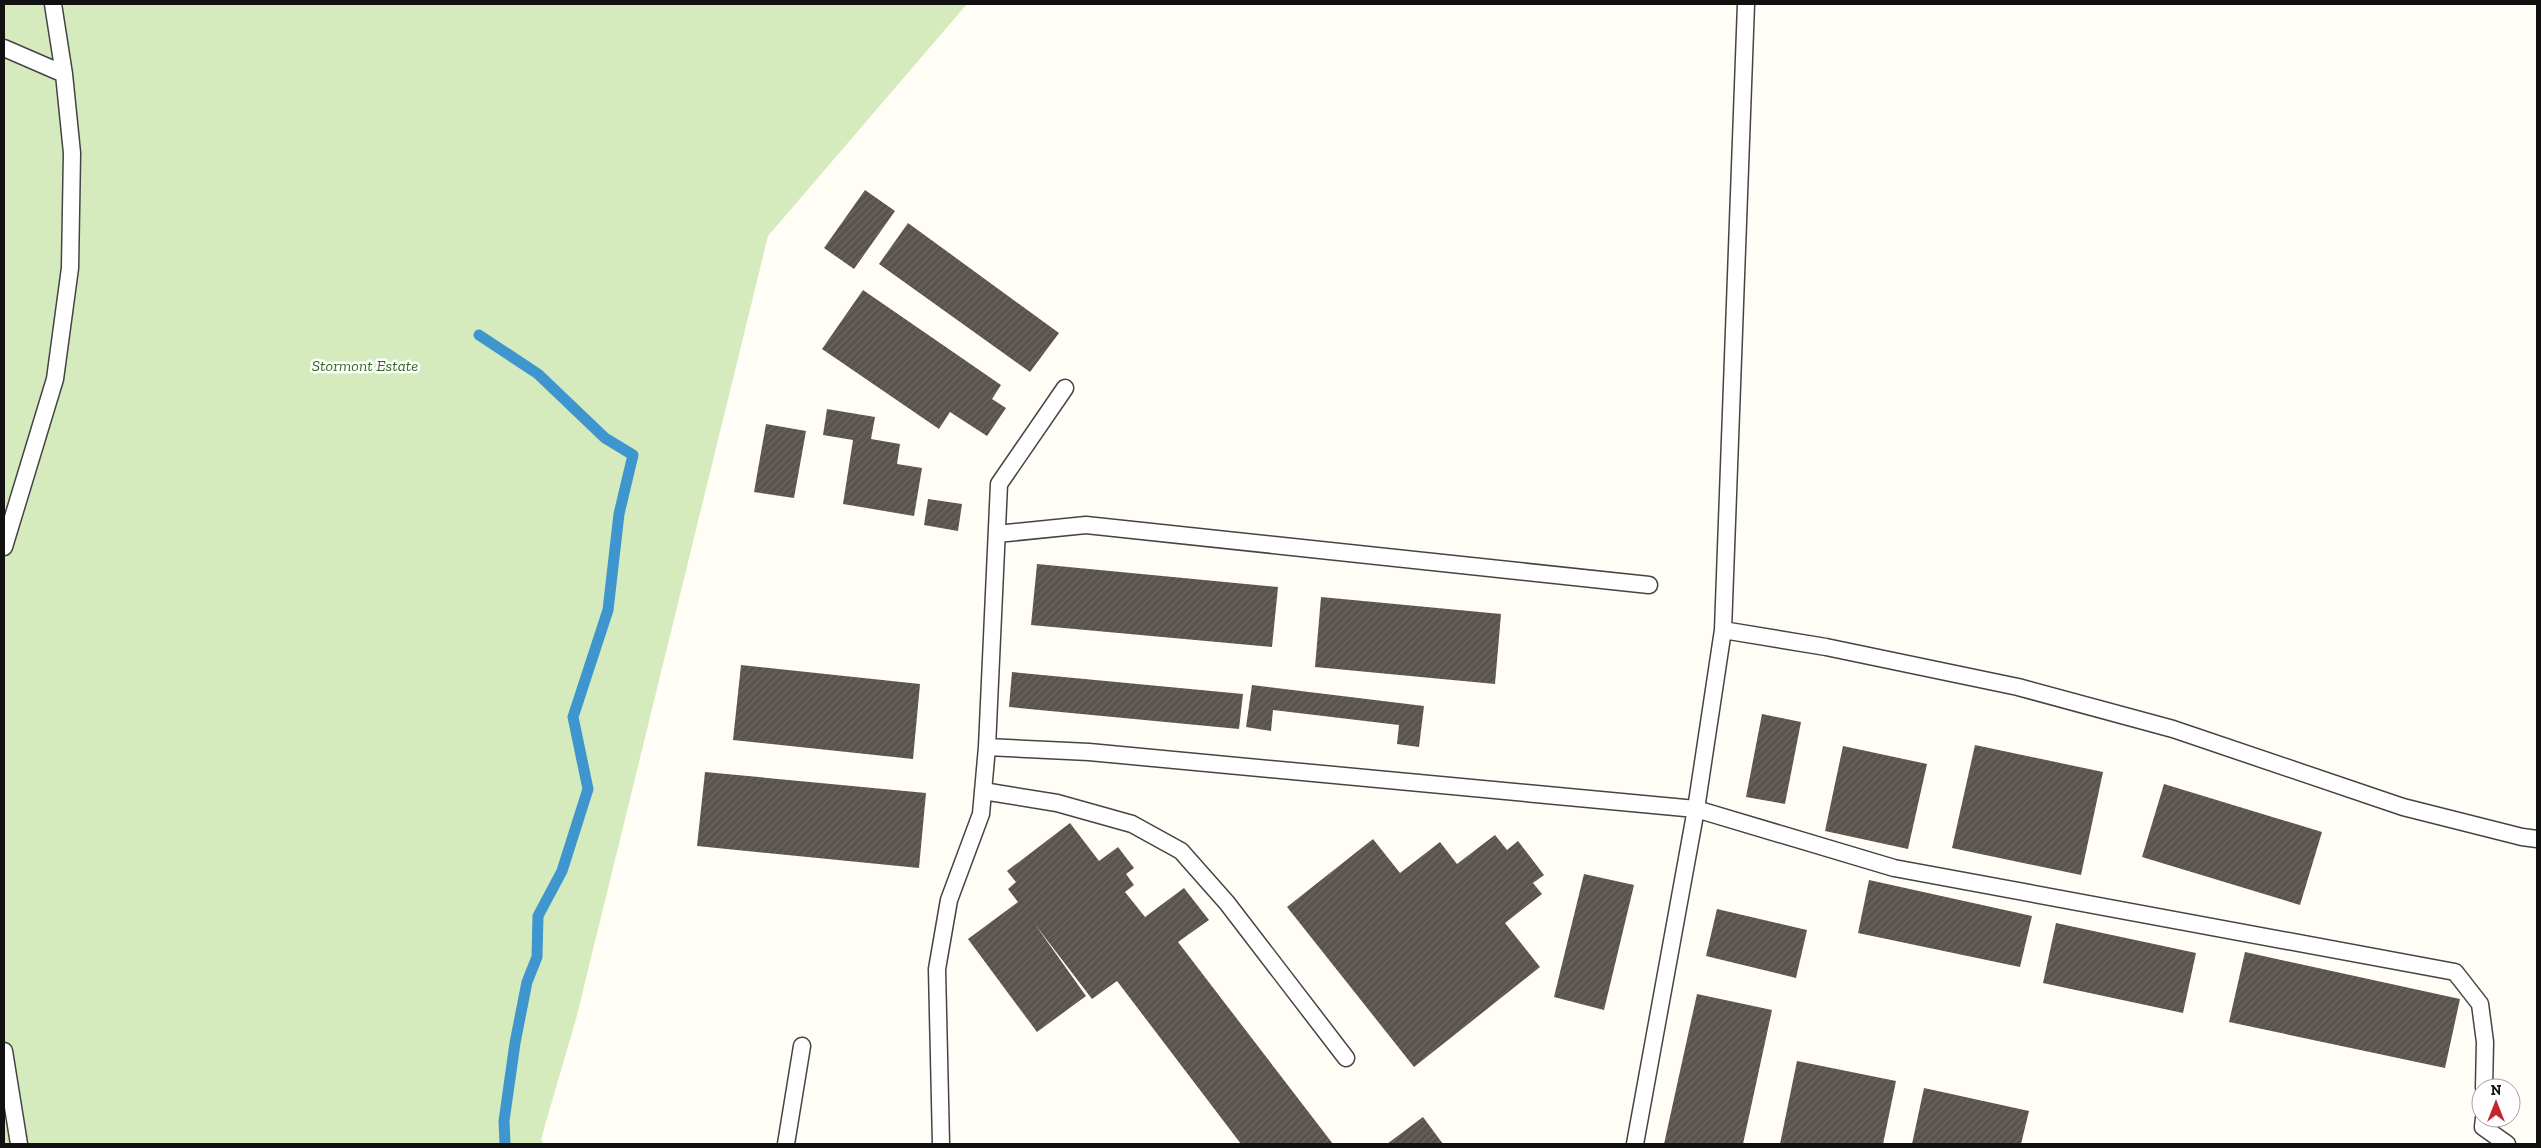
<svg xmlns="http://www.w3.org/2000/svg" width="2541" height="1148" font-family="'Zilla Slab',serif">
  <style>
    .park { fill: #d5ebbd }
    .lines { fill: none; stroke-linecap: round; stroke-linejoin: round }
    .stream { stroke: #3f96cf; stroke-width: 11 }
    .building { fill: url(#building-hatch) }
    .service-casing { stroke: #444; stroke-width: 19 }
    .service { stroke: #fff; stroke-width: 16 }
    .labels { text-anchor: middle; stroke-width: 5; stroke-linejoin: round; paint-order: stroke }
    .park-label { font-size: 16px; font-style: italic; fill: #2f6b1f; stroke: #fff }
  </style>
  <defs>
    <pattern id="building-hatch" width="6" height="6" patternUnits="userSpaceOnUse" patternTransform="scale(1.25)"><rect width="6" height="6" fill="#5a524d"/><path d="M-1 1l2-2M0 6l6-6M5 7l2-2" fill="none" stroke="#6d6662"/></pattern>
  </defs>
  <rect width="100%" height="100%" fill="#fffdf5"/>
  <!-- park -->
  <path class="park" d="M 4,4 L 967,4 L 768,236 L 576,1019 L 541,1139 L 543,1144 L 4,1144 Z"/>
  <g class="lines">
    <!-- stream -->
    <path class="stream" d="M 479,335 L 538,374 L 605,438 L 633,455 L 619,514 L 608,610 L 573,717 L 588,789 L 562,871 L 538,916 L 537,957 L 527,982 L 515,1043 L 504,1121 L 505,1144"/>
  </g>
  <!-- building -->
  <path class="building" d="M 865,190 L 895,211 L 854,269 L 824,248 Z
    M 908,223 L 1059,333 L 1030,372 L 879,264 Z
    M 863,290 L 1001,385 L 992,399 L 1006,408 L 987,436 L 950,412 L 939,429 L 822,349 Z
    M 827,409 L 875,417 L 871,439 L 900,444 L 897,464 L 922,468 L 914,516 L 843,504 L 853,440 L 823,435 Z
    M 766,424 L 806,431 L 794,498 L 754,492 Z
    M 928,499 L 962,504 L 958,531 L 924,525 Z
    M 1037,564 L 1278,587 L 1272,647 L 1031,625 Z
    M 1321,597 L 1501,614 L 1495,684 L 1315,667 Z
    M 741,665 L 920,684 L 913,759 L 733,740 Z
    M 1012,672 L 1243,694 L 1239,729 L 1009,707 Z
    M 1252,685 L 1424,706 L 1419,747 L 1397,744 L 1399,725 L 1273,710 L 1271,731 L 1246,727 Z
    M 1762,714 L 1801,722 L 1785,804 L 1746,797 Z
    M 1975,745 L 2103,772 L 2081,875 L 1952,848 Z
    M 1843,746 L 1927,764 L 1908,849 L 1825,831 Z
    M 705,772 L 926,793 L 919,868 L 697,846 Z
    M 2164,784 L 2322,832 L 2300,905 L 2142,857 Z
    M 1070,823 L 1099,861 L 1118,847 L 1134,868 L 1126,874 L 1134,885 L 1125,892 L 1145,917 L 1184,888 L 1209,920 L 1178,942 L 1333,1144 L 1241,1144 L 1117,981 L 1092,999 L 1034,923 L 1086,996 L 1037,1032 L 968,939 L 1018,902 L 1008,889 L 1016,882 L 1007,871 Z
    M 1495,835 L 1507,850 L 1518,841 L 1544,875 L 1533,883 L 1542,894 L 1505,923 L 1540,967 L 1414,1067 L 1287,907 L 1373,839 L 1400,873 L 1440,842 L 1457,864 Z
    M 1584,874 L 1634,885 L 1604,1010 L 1554,997 Z
    M 1869,880 L 2032,916 L 2020,967 L 1858,933 Z
    M 1717,909 L 1807,930 L 1796,978 L 1706,956 Z
    M 2056,923 L 2196,953 L 2183,1013 L 2043,983 Z
    M 2245,952 L 2460,999 L 2445,1068 L 2229,1022 Z
    M 1697,994 L 1772,1010 L 1743,1144 L 1664,1144 Z
    M 1797,1061 L 1896,1081 L 1883,1144 L 1780,1144 Z
    M 1924,1088 L 2029,1111 L 2021,1144 L 1912,1144 Z
    M 1423,1117 L 1443,1144 L 1387,1144 Z"/>
  <g class="lines">
    <defs>
      <path id="service" d="M 4,48 L 64,74
        M 997,534 L 1086,525 L 1649,585
        M 4,547 L 55,379 L 70,268 L 72,153 L 64,74 L 53,4
        M 1723,630 L 1826,647 L 2018,687 L 2173,729 L 2403,807 L 2522,837 L 2537,839
        M 987,747 L 1089,752 L 1696,809 L 1894,868 L 2455,972 L 2480,1004 L 2485,1042 L 2484,1088
        M 983,791 L 1057,803 L 1132,824 L 1181,851 L 1227,903 L 1346,1058
        M 4,1051 L 19,1144
        M 2484,1118 L 2483,1127 L 2507,1144
        M 786,1144 L 802,1046
        M 941,1144 L 937,969 L 949,900 L 981,814 L 987,747 L 999,484 L 1065,388
        M 1635,1144 L 1696,809 L 1723,630 L 1746,4"/>
    </defs>
    <!-- service casing -->
    <use href="#service" class="service-casing"/>
    <!-- service -->
    <use href="#service" class="service"/>
  </g>
  <g class="labels">
    <!-- park labels -->
    <g class="park-label">
      <text x="365" y="371">Stormont Estate</text>
    </g>
  </g>
  <!-- border -->
  <rect width="2541" height="1148" fill="none" stroke="#111111" stroke-width="10"/>
  <!-- north arrow -->
  <g transform="translate(2496 1103)"><circle r="24" fill="#ffffff" stroke="#a0a0a0"/>
  <path d="M0-4L9 19L0 12L-9 19Z" fill="#c4262e"/>
  <text y="-8" font-size="14" font-weight="bold" text-anchor="middle" fill="#111111">N</text>
  </g>
</svg>
